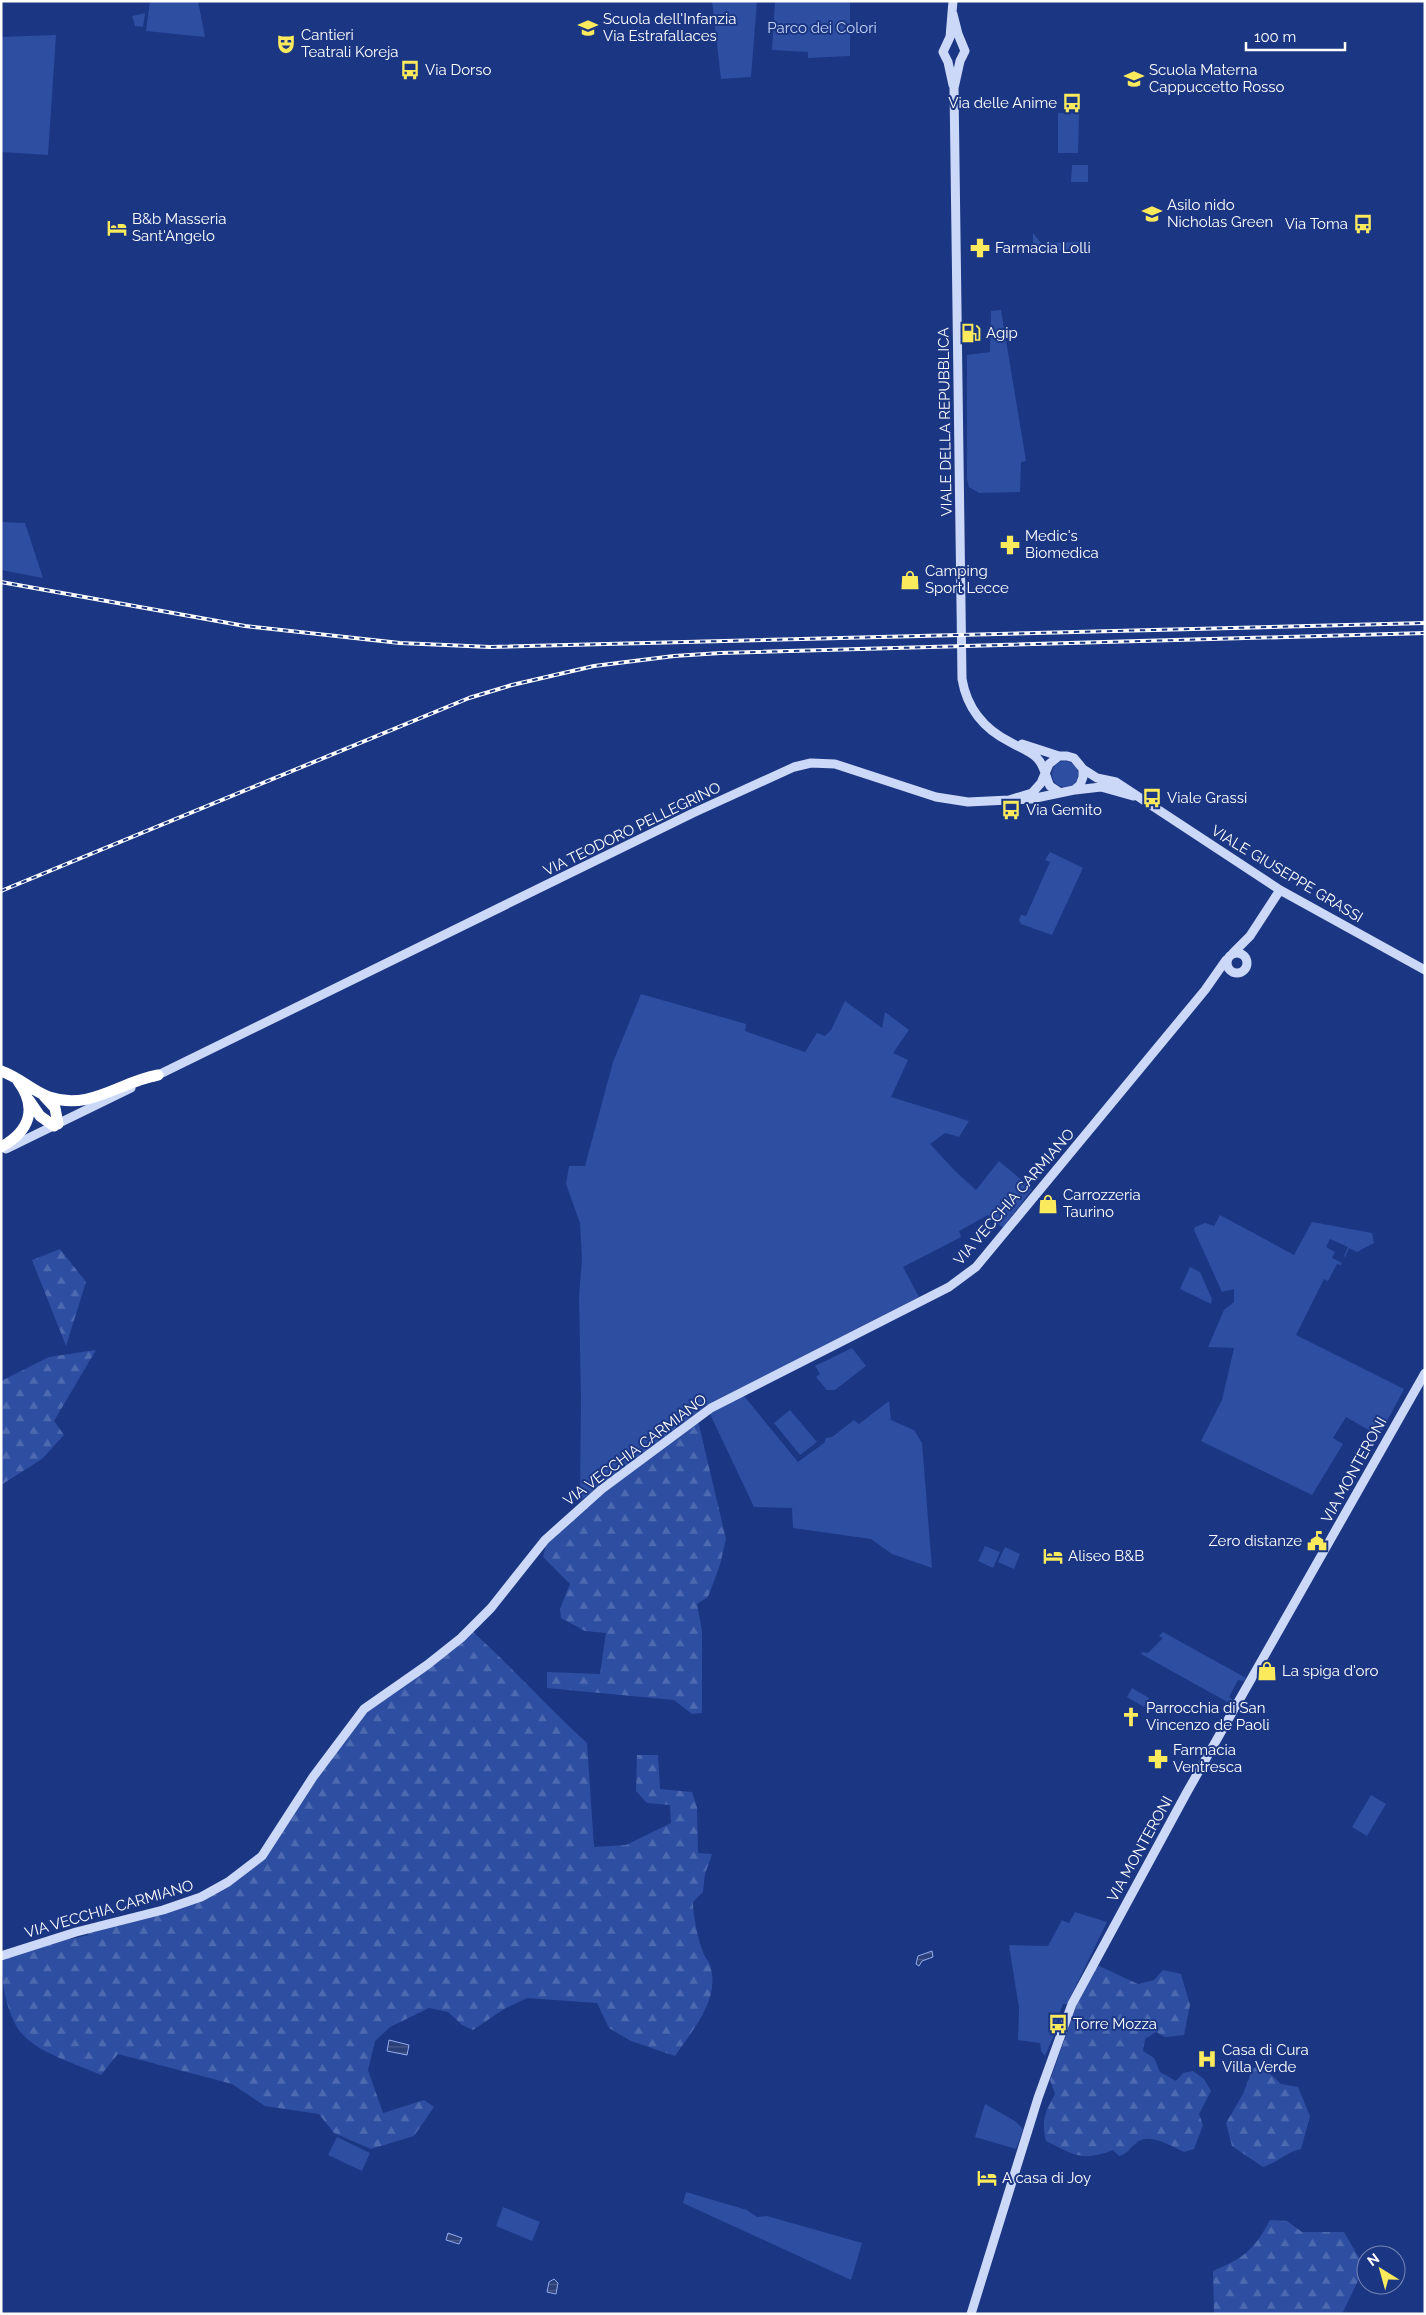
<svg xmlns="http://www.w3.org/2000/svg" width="1426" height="2315" font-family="Raleway,sans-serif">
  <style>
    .green { fill: #2e4ea2 }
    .forest { fill: url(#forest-firs) }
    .water { fill: url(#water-rules); stroke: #94aded }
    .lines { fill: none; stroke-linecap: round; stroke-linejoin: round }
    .secondary { stroke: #ccd8f8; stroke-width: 9 }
    .highway { stroke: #fff; stroke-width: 11 }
    .rail-casing { stroke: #fff; stroke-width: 4 }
    .rail { stroke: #1b3683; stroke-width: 2; stroke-dasharray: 5.5; stroke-linecap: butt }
    .labels { text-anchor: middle; stroke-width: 4; stroke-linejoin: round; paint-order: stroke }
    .poi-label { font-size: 15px; fill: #fff; stroke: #1b3683; text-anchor: start }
    .park-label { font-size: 15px; fill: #c5d3f8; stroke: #1b3683 }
    .street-label { font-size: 15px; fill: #fff; stroke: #1b3683 }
  </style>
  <defs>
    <pattern id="forest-firs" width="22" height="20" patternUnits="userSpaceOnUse" patternTransform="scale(1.25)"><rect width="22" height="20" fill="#2e4ea2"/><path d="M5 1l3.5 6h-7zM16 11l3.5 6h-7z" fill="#4d69b0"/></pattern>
    <pattern id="water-rules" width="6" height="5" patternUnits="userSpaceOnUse" patternTransform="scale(1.25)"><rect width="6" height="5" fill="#2b3f78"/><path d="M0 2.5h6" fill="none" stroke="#4b5c8c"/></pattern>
  </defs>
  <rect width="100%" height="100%" fill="#1b3683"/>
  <!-- green -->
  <path class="green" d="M 150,1 L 198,1 L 205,37 L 146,31 Z
    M 712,1 L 757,1 L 751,77 L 721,79 Z
    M 775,1 L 850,1 L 850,56 L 808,58 L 808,52 L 772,50 Z
    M 145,13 L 143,27 L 135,26 L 132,16 Z
    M 56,35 L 48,155 L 1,152 L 1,37 Z
    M 1058,113 L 1079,113 L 1078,153 L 1058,153 Z
    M 1072,165 L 1088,165 L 1088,182 L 1071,182 Z
    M 1033,233 L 1041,243 L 1084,242 L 1089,247 L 1090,251 L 1072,252 L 1071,249 L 1033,254 Z
    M 1001,310 L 1026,461 L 1021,462 L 1020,492 L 979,493 L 969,487 L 967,479 L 967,355 L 990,352 L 991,311 Z
    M 1,522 L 25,523 L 43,578 L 1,570 Z
    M1052 774a13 13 0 1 1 26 0a13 13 0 1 1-26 0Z
    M 1050,852 L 1083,868 L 1052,935 L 1021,924 L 1019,920 L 1021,915 L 1026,916 L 1050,862 L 1045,860 Z
    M 641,994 L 746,1024 L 745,1031 L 805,1052 L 817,1033 L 825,1036 L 831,1030 L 845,1001 L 882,1028 L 885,1012 L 909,1030 L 893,1053 L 908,1060 L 891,1097 L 969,1121 L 959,1137 L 945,1133 L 930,1144 L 955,1171 L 976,1190 L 999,1161 L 1032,1189 L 1003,1228 L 988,1215 L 959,1231 L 961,1237 L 903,1267 L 919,1297 L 706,1406 L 580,1501 L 581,1398 L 579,1296 L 582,1259 L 580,1223 L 566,1184 L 569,1166 L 585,1166 L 613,1062 Z
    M 1220,1215 L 1294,1255 L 1312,1222 L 1372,1233 L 1374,1243 L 1357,1252 L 1349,1248 L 1345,1257 L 1344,1256 L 1348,1247 L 1330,1239 L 1326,1247 L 1335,1252 L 1332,1258 L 1342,1263 L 1341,1265 L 1337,1264 L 1328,1281 L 1324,1279 L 1296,1335 L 1404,1389 L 1379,1436 L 1346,1417 L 1333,1438 L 1343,1444 L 1312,1495 L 1201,1441 L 1222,1400 L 1234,1348 L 1208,1347 L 1224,1310 L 1234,1302 L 1234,1289 L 1222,1292 L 1194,1230 L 1195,1227 L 1205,1223 L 1214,1226 Z
    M 1190,1267 L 1200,1272 L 1212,1299 L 1211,1304 L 1180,1289 Z
    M 852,1348 L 866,1366 L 835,1390 L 827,1390 L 816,1377 L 820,1374 L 815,1366 Z
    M 744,1396 L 798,1462 L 824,1443 L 826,1438 L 832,1437 L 854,1420 L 859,1424 L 889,1401 L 891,1420 L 914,1430 L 922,1443 L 932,1568 L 892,1554 L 871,1539 L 793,1528 L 792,1508 L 754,1507 L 710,1414 L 736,1398 Z
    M 790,1410 L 817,1442 L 800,1455 L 774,1423 Z
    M 985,1546 L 1000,1552 L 993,1568 L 978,1561 Z
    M 1005,1547 L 1020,1554 L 1014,1569 L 998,1562 Z
    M 1163,1632 L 1246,1678 L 1244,1681 L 1238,1680 L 1229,1697 L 1233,1700 L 1231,1704 L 1141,1654 L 1142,1652 L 1148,1653 L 1163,1638 L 1159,1636 Z
    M 1132,1688 L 1149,1698 L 1144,1707 L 1127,1697 Z
    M 1371,1795 L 1386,1804 L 1367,1836 L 1352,1827 Z
    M 1075,1912 L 1107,1922 L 1067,2004 L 1063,2004 L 1053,2031 L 1055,2033 L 1045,2056 L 1041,2051 L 1040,2043 L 1018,2040 L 1019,2008 L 1009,1945 L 1048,1946 L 1062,1920 L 1069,1923 Z
    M 985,2104 L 1015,2121 L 1023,2129 L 1016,2149 L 975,2137 Z
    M 337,2137 L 370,2153 L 362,2171 L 328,2155 Z
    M 686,2192 L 747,2210 L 757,2217 L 767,2216 L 862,2243 L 851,2280 L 683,2203 Z
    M 503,2207 L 540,2222 L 532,2241 L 496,2226 Z"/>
  <!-- forest -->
  <path class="forest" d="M 60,1249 L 86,1282 L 66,1346 L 32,1260 Z
    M 96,1350 L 54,1421 L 64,1435 L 42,1459 L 1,1485 L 1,1381 L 49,1357 Z
    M 698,1421 L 726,1539 L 720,1565 L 708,1597 L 697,1604 L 702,1631 L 702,1713 L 692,1714 L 674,1700 L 547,1688 L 547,1672 L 600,1674 L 606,1633 L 585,1631 L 561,1618 L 560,1609 L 570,1584 L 543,1557 L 547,1541 L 584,1507 Z
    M 472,1631 C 512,1667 547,1707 587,1743 L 594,1847 L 626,1845 L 671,1823 L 670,1805 L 647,1803 L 636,1791 L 637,1755 L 658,1755 L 660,1789 L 692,1792 L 697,1807 L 698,1853 L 712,1854 L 705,1874 L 703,1892 L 693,1902 C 693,1916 699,1946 706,1958 C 708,1962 709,1961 710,1965 C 721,1999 693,2029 675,2056 L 631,2041 L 609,2028 L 597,2003 L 527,1998 L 504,2009 L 473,2030 L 462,2025 L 448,2012 L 429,2008 L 390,2027 L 375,2041 L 368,2070 L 383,2113 L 424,2100 L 434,2107 L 414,2136 L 371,2149 L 334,2133 L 319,2114 L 265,2106 L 232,2084 L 118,2054 L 101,2075 C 79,2065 42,2054 25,2037 C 7,2020 1,1981 1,1957 L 68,1936 L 71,1939 L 88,1935 L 89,1930 L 173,1909 L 264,1859 L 316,1775 L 365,1711 Z
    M 1097,1965 L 1138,1984 L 1154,1980 L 1163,1970 L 1181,1974 L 1190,2005 L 1184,2035 L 1165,2037 L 1156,2032 L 1145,2039 L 1143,2051 L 1154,2058 L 1160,2072 L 1176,2081 L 1183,2073 L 1193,2071 L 1204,2079 L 1211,2091 L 1199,2114 L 1203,2125 L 1194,2149 L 1184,2152 C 1170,2146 1148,2131 1135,2144 C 1129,2149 1127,2154 1119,2156 L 1113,2150 C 1081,2162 1075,2155 1046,2141 C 1041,2120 1045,2112 1055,2094 L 1050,2080 L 1079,1999 Z
    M 1262,2066 L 1281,2084 L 1298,2087 L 1310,2116 L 1301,2149 C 1286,2152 1277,2163 1263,2167 L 1232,2146 L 1226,2123 L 1243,2094 L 1253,2068 Z
    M 1270,2220 L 1287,2221 L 1302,2232 L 1344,2232 L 1363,2265 L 1357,2283 L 1342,2314 L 1214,2314 L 1213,2271 C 1244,2258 1254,2250 1270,2220 Z"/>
  <!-- water -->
  <path class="water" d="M 932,1951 L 933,1957 L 922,1961 L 919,1966 L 916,1964 L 918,1956 Z
    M 389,2040 L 409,2045 L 407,2055 L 387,2051 Z
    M 448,2233 L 462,2238 L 459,2244 L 446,2240 Z
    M 554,2279 L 558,2283 L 556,2294 L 547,2292 L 549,2282 Z"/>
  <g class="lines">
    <!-- secondary -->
    <path class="secondary" d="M 953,1 L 950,37 L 943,52 L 948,62 L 953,85
      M 953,14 L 958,34 L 965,51 L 960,61 L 954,88 L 962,679 C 967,708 984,729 1010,742 C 1018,747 1030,751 1037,758 C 1045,766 1045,776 1050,786 L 1059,792
      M 1022,744 L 1059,756
      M 1083,769 L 1097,778 L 1116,782 L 1280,890 L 1425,970
      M 1075,790 L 1101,787 L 1133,796
      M1227 963a10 10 0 1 1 20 0a10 10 0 1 1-20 0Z
      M 1233,953 L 1250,936 L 1280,890
      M 154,1077 L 693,813 L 794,767 L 811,763 L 835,764 L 936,797 L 968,802 L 1009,800 L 1032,793 L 1041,783 L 1049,764 L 1059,756 L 1067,756 L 1074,758 L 1083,769 L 1083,777 L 1080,785 L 1074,790 L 1031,799 L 1009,800
      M 6,1149 L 131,1088
      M 1,1956 L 76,1932 L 163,1910 L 201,1897 L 228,1882 L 262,1856 L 313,1777 L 364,1709 L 427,1665 L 461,1638 L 491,1608 L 545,1540 L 602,1489 L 711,1408 L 949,1287 L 976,1267 L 1205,990 L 1226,960
      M 971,2314 L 1038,2098 L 1072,2004 L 1187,1792 L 1425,1373"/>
    <!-- highway -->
    <path class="highway" d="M 1,1071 C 19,1077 32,1091 49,1097 C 90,1111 119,1082 158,1075
      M 44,1096 L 55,1108 L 58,1124
      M 29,1100 L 40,1116 L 54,1126
      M 1,1147 C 30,1131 38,1108 18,1081"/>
    <defs>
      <path id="rail" d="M 1,582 L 245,626 L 400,643 L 490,647 L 1425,623
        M 1,891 L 469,698 L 512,685 L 594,666 L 674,656 L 721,653 L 1425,633"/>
    </defs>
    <!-- rail casing -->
    <use href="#rail" class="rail-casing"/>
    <!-- rail -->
    <use href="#rail" class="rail"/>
  </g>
  <!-- icons -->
  <defs>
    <symbol id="school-bare" viewBox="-9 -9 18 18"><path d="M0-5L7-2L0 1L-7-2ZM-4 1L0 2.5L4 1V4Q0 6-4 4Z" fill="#fcea5d" stroke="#1b3683" stroke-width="2.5" paint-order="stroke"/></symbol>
    <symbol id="theatre-bare" viewBox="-9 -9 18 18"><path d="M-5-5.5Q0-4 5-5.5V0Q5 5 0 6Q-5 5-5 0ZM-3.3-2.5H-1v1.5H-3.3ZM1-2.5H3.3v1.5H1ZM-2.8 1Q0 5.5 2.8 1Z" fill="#fcea5d" stroke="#1b3683" stroke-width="2.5" paint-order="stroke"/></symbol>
    <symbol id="bus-bare" viewBox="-9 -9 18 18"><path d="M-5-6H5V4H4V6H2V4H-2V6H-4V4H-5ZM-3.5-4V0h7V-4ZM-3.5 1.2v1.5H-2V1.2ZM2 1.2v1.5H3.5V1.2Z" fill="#fcea5d" stroke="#1b3683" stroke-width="2.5" paint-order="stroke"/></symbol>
    <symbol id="hotel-bare" viewBox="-9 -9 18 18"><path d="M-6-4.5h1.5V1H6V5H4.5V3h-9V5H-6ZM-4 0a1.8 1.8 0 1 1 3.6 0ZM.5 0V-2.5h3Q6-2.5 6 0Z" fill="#fcea5d" stroke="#1b3683" stroke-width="2.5" paint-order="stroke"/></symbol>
    <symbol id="pharmacy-bare" viewBox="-9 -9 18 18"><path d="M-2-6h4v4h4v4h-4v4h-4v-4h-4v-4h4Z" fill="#fcea5d" stroke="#1b3683" stroke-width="2.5" paint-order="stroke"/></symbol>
    <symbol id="fuel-bare" viewBox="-9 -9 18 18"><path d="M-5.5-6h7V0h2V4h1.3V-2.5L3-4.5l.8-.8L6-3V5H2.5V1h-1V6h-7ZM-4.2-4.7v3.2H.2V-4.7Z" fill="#fcea5d" stroke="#1b3683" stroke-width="2.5" paint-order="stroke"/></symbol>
    <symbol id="shop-bare" viewBox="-9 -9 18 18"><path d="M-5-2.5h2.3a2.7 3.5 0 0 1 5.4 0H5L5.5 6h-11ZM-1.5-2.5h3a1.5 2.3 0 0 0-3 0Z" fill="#fcea5d" stroke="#1b3683" stroke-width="2.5" paint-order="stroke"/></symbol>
    <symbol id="civic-bare" viewBox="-9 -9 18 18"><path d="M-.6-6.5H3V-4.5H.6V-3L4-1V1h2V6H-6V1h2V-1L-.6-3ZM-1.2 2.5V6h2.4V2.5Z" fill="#fcea5d" stroke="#1b3683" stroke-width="2.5" paint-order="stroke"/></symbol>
    <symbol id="church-bare" viewBox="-9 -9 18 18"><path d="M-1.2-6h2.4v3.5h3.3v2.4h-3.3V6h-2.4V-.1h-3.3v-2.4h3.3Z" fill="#fcea5d" stroke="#1b3683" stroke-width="2.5" paint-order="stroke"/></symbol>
    <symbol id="hospital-bare" viewBox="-9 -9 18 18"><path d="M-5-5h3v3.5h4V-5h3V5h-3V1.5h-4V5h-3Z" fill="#fcea5d" stroke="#1b3683" stroke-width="2.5" paint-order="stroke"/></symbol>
  </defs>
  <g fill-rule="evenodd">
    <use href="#school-bare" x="574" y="14" width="28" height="28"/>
    <use href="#theatre-bare" x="272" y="30" width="28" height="28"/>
    <use href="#bus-bare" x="396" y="56" width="28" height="28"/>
    <use href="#school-bare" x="1120" y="65" width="28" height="28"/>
    <use href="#bus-bare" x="1058" y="89" width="28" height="28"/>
    <use href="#school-bare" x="1138" y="200" width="28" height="28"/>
    <use href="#bus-bare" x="1349" y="210" width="28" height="28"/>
    <use href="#hotel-bare" x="103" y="214" width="28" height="28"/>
    <use href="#pharmacy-bare" x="966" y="234" width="28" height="28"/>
    <use href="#fuel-bare" x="957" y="319" width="28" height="28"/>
    <use href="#pharmacy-bare" x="996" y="531" width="28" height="28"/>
    <use href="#shop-bare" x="896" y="566" width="28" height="28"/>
    <use href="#bus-bare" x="1138" y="784" width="28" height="28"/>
    <use href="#bus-bare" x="997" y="796" width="28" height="28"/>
    <use href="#shop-bare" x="1034" y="1190" width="28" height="28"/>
    <use href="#civic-bare" x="1303" y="1527" width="28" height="28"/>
    <use href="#hotel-bare" x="1039" y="1542" width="28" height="28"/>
    <use href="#shop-bare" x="1253" y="1657" width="28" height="28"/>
    <use href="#church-bare" x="1117" y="1703" width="28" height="28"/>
    <use href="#pharmacy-bare" x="1144" y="1745" width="28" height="28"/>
    <use href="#bus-bare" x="1044" y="2010" width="28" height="28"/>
    <use href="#hospital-bare" x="1193" y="2045" width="28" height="28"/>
    <use href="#hotel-bare" x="973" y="2164" width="28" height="28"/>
  </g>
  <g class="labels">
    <!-- poi labels -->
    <g class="poi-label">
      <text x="603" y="24">Scuola dell'Infanzia<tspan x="603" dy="17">Via Estrafallaces</tspan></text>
      <text x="301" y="40">Cantieri<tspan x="301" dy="17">Teatrali Koreja</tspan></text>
      <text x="425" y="75">Via Dorso</text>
      <text x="1149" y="75">Scuola Materna<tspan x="1149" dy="17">Cappuccetto Rosso</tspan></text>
      <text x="1057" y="108" text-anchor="end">Via delle Anime</text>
      <text x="1167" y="210">Asilo nido<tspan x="1167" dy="17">Nicholas Green</tspan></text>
      <text x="132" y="224">B&amp;b Masseria<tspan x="132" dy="17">Sant'Angelo</tspan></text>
      <text x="1348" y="229" text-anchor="end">Via Toma</text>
      <text x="995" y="253">Farmacia Lolli</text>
      <text x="986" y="338">Agip</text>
      <text x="1025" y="541">Medic's<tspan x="1025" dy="17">Biomedica</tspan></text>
      <text x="925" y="576">Camping<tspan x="925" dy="17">Sport Lecce</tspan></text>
      <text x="1167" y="803">Viale Grassi</text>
      <text x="1026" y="815">Via Gemito</text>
      <text x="1063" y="1200">Carrozzeria<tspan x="1063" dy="17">Taurino</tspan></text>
      <text x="1302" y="1546" text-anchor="end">Zero distanze</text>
      <text x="1068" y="1561">Aliseo B&amp;B</text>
      <text x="1282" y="1676">La spiga d'oro</text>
      <text x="1146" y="1713">Parrocchia di San<tspan x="1146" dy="17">Vincenzo de Paoli</tspan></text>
      <text x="1173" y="1755">Farmacia<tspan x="1173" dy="17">Ventresca</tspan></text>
      <text x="1073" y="2029">Torre Mozza</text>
      <text x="1222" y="2055">Casa di Cura<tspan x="1222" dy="17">Villa Verde</tspan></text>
      <text x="1002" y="2183">A casa di Joy</text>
    </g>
    <!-- park labels -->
    <g class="park-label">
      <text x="822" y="33">Parco dei Colori</text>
    </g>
    <!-- street labels -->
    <g class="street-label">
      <text transform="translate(945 422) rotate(-91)" y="5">VIALE DELLA REPUBBLICA</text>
      <text transform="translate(632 829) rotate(-26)" y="5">VIA TEODORO PELLEGRINO</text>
      <text transform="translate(1287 874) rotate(31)" y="5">VIALE GIUSEPPE GRASSI</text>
      <text transform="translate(1014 1197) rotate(-49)" y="5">VIA VECCHIA CARMIANO</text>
      <text transform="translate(635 1450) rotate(-37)" y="5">VIA VECCHIA CARMIANO</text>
      <text transform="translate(1354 1470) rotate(-61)" y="5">VIA MONTERONI</text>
      <text transform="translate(1140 1849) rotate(-61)" y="5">VIA MONTERONI</text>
      <text transform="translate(109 1909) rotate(-16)" y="5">VIA VECCHIA CARMIANO</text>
    </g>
  </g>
  <!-- border -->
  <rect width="1426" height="2315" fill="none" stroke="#ffffff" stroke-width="5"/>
  <!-- north arrow -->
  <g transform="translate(1381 2270) rotate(323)"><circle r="24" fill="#1b3683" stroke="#7686b5"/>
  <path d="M0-4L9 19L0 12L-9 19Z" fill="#fcea5d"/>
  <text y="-8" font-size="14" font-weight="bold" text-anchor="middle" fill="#ffffff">N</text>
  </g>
  <!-- scale -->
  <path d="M1246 42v8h99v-8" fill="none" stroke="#ffffff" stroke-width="2.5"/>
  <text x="1254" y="42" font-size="15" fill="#ffffff" stroke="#1b3683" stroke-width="4" paint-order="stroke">100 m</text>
</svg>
